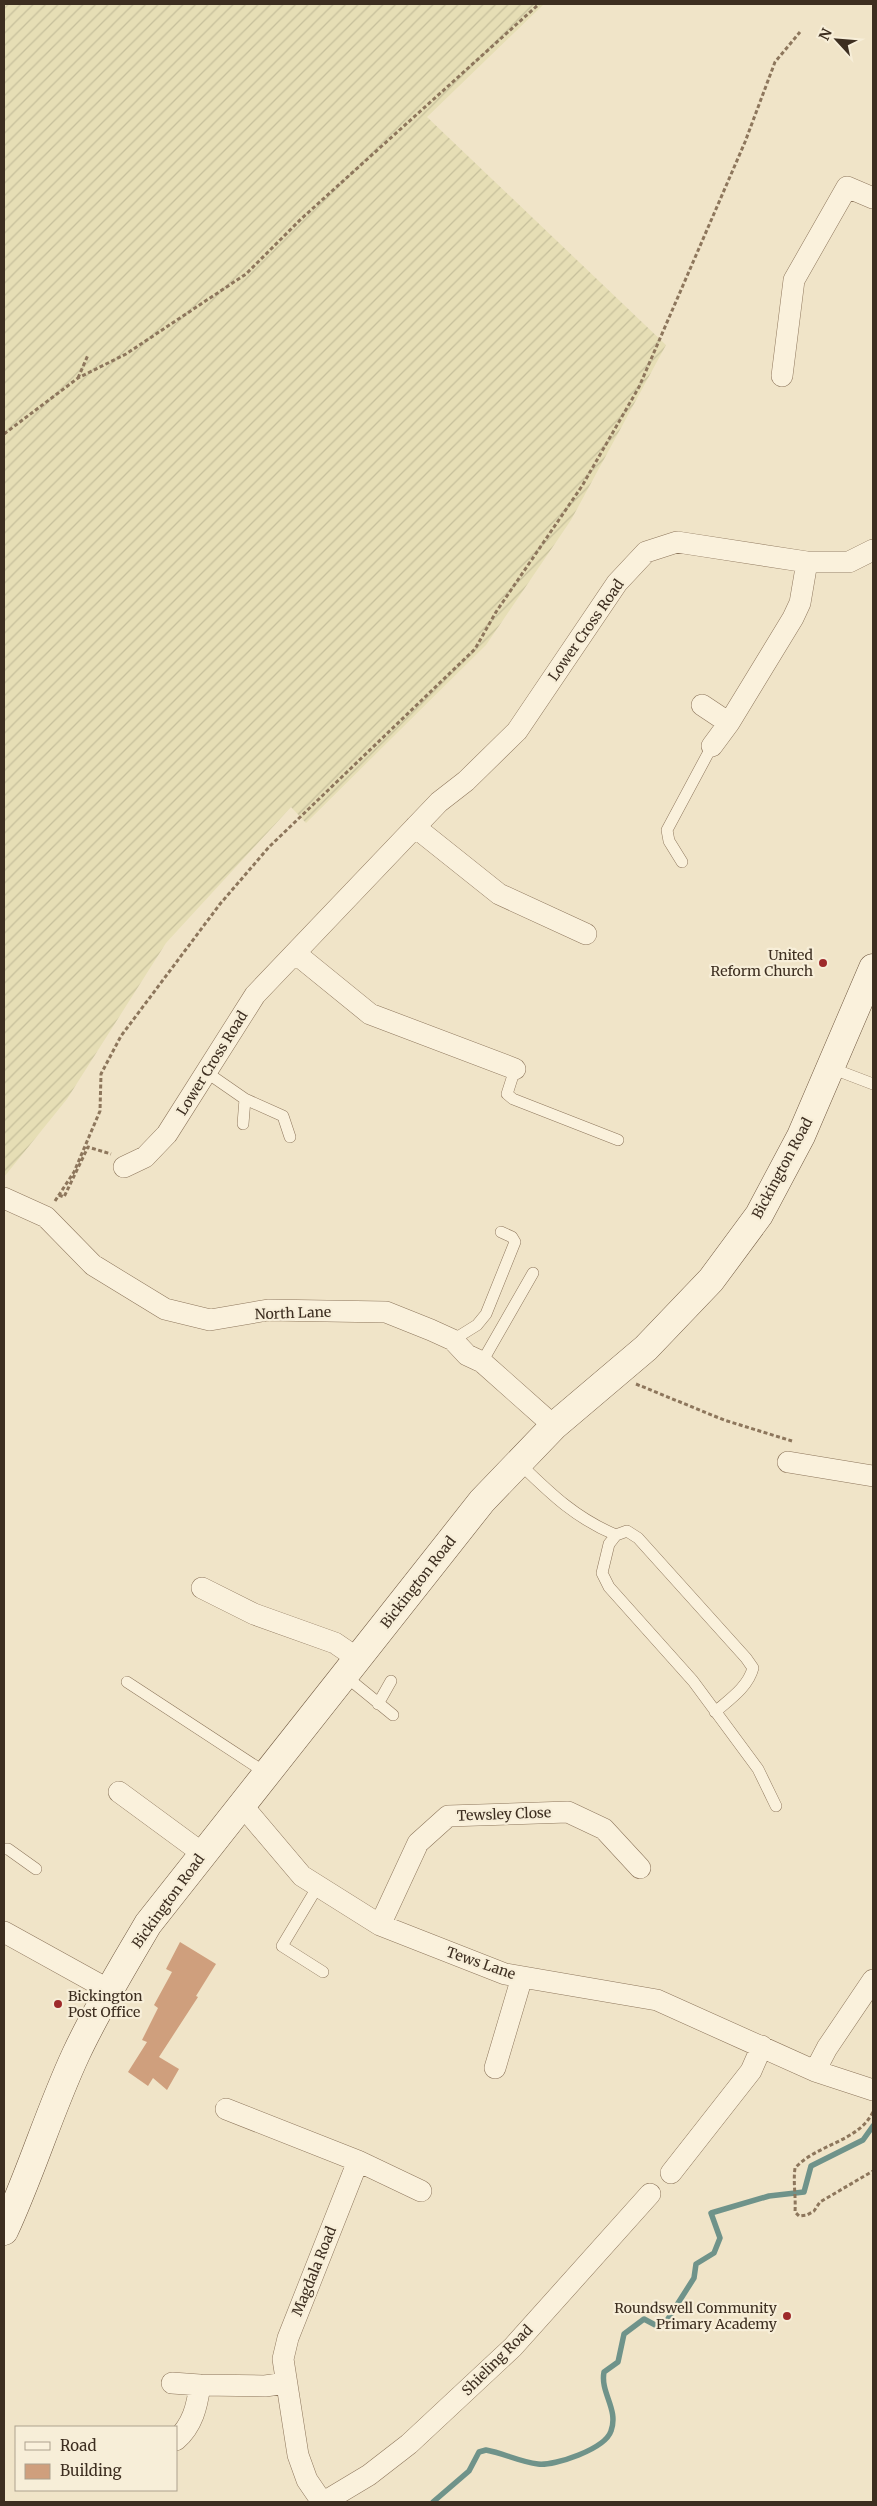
<svg xmlns="http://www.w3.org/2000/svg" width="877" height="2506" font-family="Merriweather,serif">
  <style>
    .farmland { fill: url(#farmland-furrows) }
    .lines { fill: none; stroke-linecap: round; stroke-linejoin: round }
    .stream { stroke: #6f938a; stroke-width: 5.5 }
    .building { fill: #cf9f7d }
    .service-casing { stroke: #8d765c; stroke-width: 12 }
    .minor-casing { stroke: #8d765c; stroke-width: 22 }
    .secondary-casing { stroke: #6f573f; stroke-width: 29 }
    .path { stroke: #8d765c; stroke-width: 3; stroke-dasharray: 4 2.5; stroke-linecap: butt }
    .service { stroke: #faf1dc; stroke-width: 11 }
    .minor { stroke: #faf1dc; stroke-width: 21 }
    .secondary { stroke: #faf1dc; stroke-width: 28 }
    .poi-dot { fill: #9e2a2b; stroke: #f7eed8; stroke-width: 2 }
    .labels { text-anchor: middle; stroke-width: 4.5; stroke-linejoin: round; paint-order: stroke }
    .street-label { font-size: 14px; fill: #3d2e20; stroke: #f7eed8 }
    .poi-label { font-size: 14px; fill: #3d2e20; stroke: #f7eed8; text-anchor: end }
  </style>
  <defs>
    <pattern id="farmland-furrows" width="10" height="10" patternUnits="userSpaceOnUse" patternTransform="scale(1.25)"><rect width="10" height="10" fill="#e6deb5"/><path d="M-1 1l2-2M0 10L10 0M9 11l2-2" fill="none" stroke="#c6bf9b"/></pattern>
  </defs>
  <rect width="100%" height="100%" fill="#f0e4c8"/>
  <!-- farmland -->
  <path class="farmland" d="M 4,4 L 544,4 L 427,117 L 666,345 L 571,520 L 486,645 L 306,823 L 291,807 L 166,943 L 67,1099 L 4,1177 Z"/>
  <g class="lines">
    <!-- stream -->
    <path class="stream" d="M 433,2502 L 469,2471 L 479,2452 L 486,2450 C 503,2453 520,2462 538,2464 C 555,2466 605,2449 611,2431 C 619,2409 600,2393 604,2372 L 618,2362 L 624,2334 L 644,2319 L 659,2327 L 666,2322 L 694,2278 L 696,2264 L 714,2253 L 720,2238 L 711,2213 L 769,2196 L 804,2192 L 811,2166 L 863,2140 L 873,2126"/>
  </g>
  <!-- building -->
  <path class="building" d="M 180,1942 L 216,1964 L 196,1996 L 198,1997 L 159,2057 L 179,2069 L 167,2090 L 153,2078 L 148,2086 L 128,2072 L 147,2042 L 142,2040 L 158,2008 L 154,2005 L 172,1972 L 166,1969 Z"/>
  <g class="lines">
    <defs>
      <path id="service" d="M 682,862 L 669,841 L 667,830 L 712,746
        M 831,1068 L 873,1084
        M 515,1069 L 507,1094 L 513,1099 L 618,1140
        M 206,1072 L 245,1099 L 283,1116 L 290,1137
        M 243,1124 L 245,1099
        M 453,1340 L 477,1325 L 486,1314 L 515,1242 L 512,1237 L 501,1232
        M 482,1362 L 533,1273
        M 519,1463 C 550,1493 575,1518 616,1535
        M 344,1675 L 393,1715
        M 127,1682 L 266,1773
        M 378,1704 L 391,1681
        M 715,1712 C 730,1699 748,1687 753,1668 L 746,1658 L 638,1538 L 627,1531 L 616,1535 L 609,1544 L 602,1573 L 609,1587 L 693,1681 L 758,1769 L 776,1806
        M 4,1849 L 8,1849 L 36,1869
        M 318,1886 L 282,1946 L 323,1972"/>
      <path id="minor" d="M 782,376 L 794,280 L 847,187 L 873,198
        M 702,705 L 729,723 L 712,746
        M 729,723 L 793,618 L 800,603 L 807,562
        M 415,827 L 499,894 L 586,934
        M 295,953 L 370,1014 L 515,1069
        M 124,1167 L 145,1157 L 167,1134 L 255,995 L 439,802 L 466,781 L 517,731 L 617,583 L 646,552 L 677,542 L 807,562 L 849,562 L 873,550
        M 4,1198 L 46,1217 L 93,1265 L 165,1309 L 210,1320 L 268,1310 L 386,1312 L 431,1330 L 453,1340 L 467,1355 L 482,1362 L 554,1426
        M 788,1462 L 873,1476
        M 202,1588 L 254,1614 L 335,1643 L 357,1658
        M 119,1792 L 202,1853
        M 241,1804 L 302,1876 L 380,1925 L 505,1974 L 657,2000 L 815,2071 L 873,2090
        M 380,1925 L 418,1843 L 448,1816 L 568,1812 L 604,1829 L 640,1868
        M 4,1932 L 109,1990
        M 495,2068 L 522,1977
        M 815,2071 L 827,2048 L 873,1980
        M 226,2109 L 358,2161 L 288,2338 L 283,2359 L 298,2455 L 307,2480 L 322,2502
        M 358,2161 L 421,2191
        M 671,2173 L 751,2071 L 762,2046
        M 172,2383 L 200,2385
        M 176,2440 C 193,2425 197,2406 200,2385 L 265,2386 L 286,2383
        M 324,2502 L 369,2475 L 409,2444 L 513,2347 L 650,2194"/>
      <path id="secondary" d="M 4,2231 C 31,2173 49,2112 76,2054 C 97,2009 123,1967 148,1924 L 482,1501 L 554,1426 L 646,1348 L 711,1280 L 759,1215 L 801,1136 L 873,968"/>
    </defs>
    <!-- service casing -->
    <use href="#service" class="service-casing"/>
    <!-- minor casing -->
    <use href="#minor" class="minor-casing"/>
    <!-- secondary casing -->
    <use href="#secondary" class="secondary-casing"/>
    <!-- path -->
    <path class="path" d="M 78,378 L 88,355
      M 4,434 L 78,378 L 126,354 L 246,274 L 301,219 L 539,4
      M 59,1195 L 64,1197 L 88,1147 L 111,1154
      M 55,1201 L 74,1172 L 100,1111 L 101,1074 L 121,1036 L 220,904 L 269,847 L 475,649 L 496,612 L 582,486 L 639,387 L 745,142 L 775,62 L 800,32
      M 636,1384 L 724,1420 L 792,1441
      M 873,2112 C 858,2142 817,2144 795,2168 C 793,2183 796,2196 795,2212 L 799,2216 L 807,2215 L 814,2211 L 820,2202 L 873,2171"/>
    <!-- service -->
    <use href="#service" class="service"/>
    <!-- minor -->
    <use href="#minor" class="minor"/>
    <!-- secondary -->
    <use href="#secondary" class="secondary"/>
  </g>
  <!-- markers -->
  <g class="poi-dot">
    <circle cx="823" cy="963" r="5"/>
    <circle cx="58" cy="2004" r="5"/>
    <circle cx="787" cy="2316" r="5"/>
  </g>
  <g class="labels">
    <!-- street labels -->
    <g class="street-label">
      <text transform="translate(586 630) rotate(-55)" y="5">Lower Cross Road</text>
      <text transform="translate(212 1063) rotate(-58)" y="5">Lower Cross Road</text>
      <text transform="translate(782 1168) rotate(-62)" y="5">Bickington Road</text>
      <text transform="translate(293 1313) rotate(-2)" y="5">North Lane</text>
      <text transform="translate(418 1582) rotate(-52)" y="5">Bickington Road</text>
      <text transform="translate(504 1814) rotate(-2)" y="5">Tewsley Close</text>
      <text transform="translate(168 1901) rotate(-54)" y="5">Bickington Road</text>
      <text transform="translate(481 1963) rotate(19)" y="5">Tews Lane</text>
      <text transform="translate(314 2271) rotate(-68)" y="5">Magdala Road</text>
      <text transform="translate(497 2360) rotate(-45)" y="5">Shieling Road</text>
    </g>
    <!-- poi labels -->
    <g class="poi-label">
      <text x="813" y="960">United<tspan x="813" dy="16">Reform Church</tspan></text>
      <text x="68" y="2001" text-anchor="start">Bickington<tspan x="68" dy="16">Post Office</tspan></text>
      <text x="777" y="2313">Roundswell Community<tspan x="777" dy="16">Primary Academy</tspan></text>
    </g>
  </g>
  <!-- border -->
  <rect width="877" height="2506" fill="none" stroke="#3d2e20" stroke-width="10"/>
  <!-- legend -->
  <rect x="15" y="2426" width="162" height="65" fill="#f7eed8" stroke="#ada18e"/>
  <rect x="25" y="2442" width="25" height="8" fill="#faf1dc" stroke="#ada18e"/>
  <text x="60" y="2451" font-size="15" fill="#3d2e20">Road</text>
  <rect x="25" y="2464" width="25" height="15" fill="#cf9f7d" stroke="#ada18e"/>
  <text x="60" y="2476" font-size="15" fill="#3d2e20">Building</text>
  <!-- north arrow -->
  <g transform="translate(837 40) rotate(296)" stroke="#f7eed8" stroke-width="4" paint-order="stroke">
  <path d="M0-4L9 19L0 12L-9 19Z" fill="#3d2e20"/>
  <text y="-8" font-size="14" font-weight="bold" text-anchor="middle" fill="#3d2e20">N</text>
  </g>
</svg>
